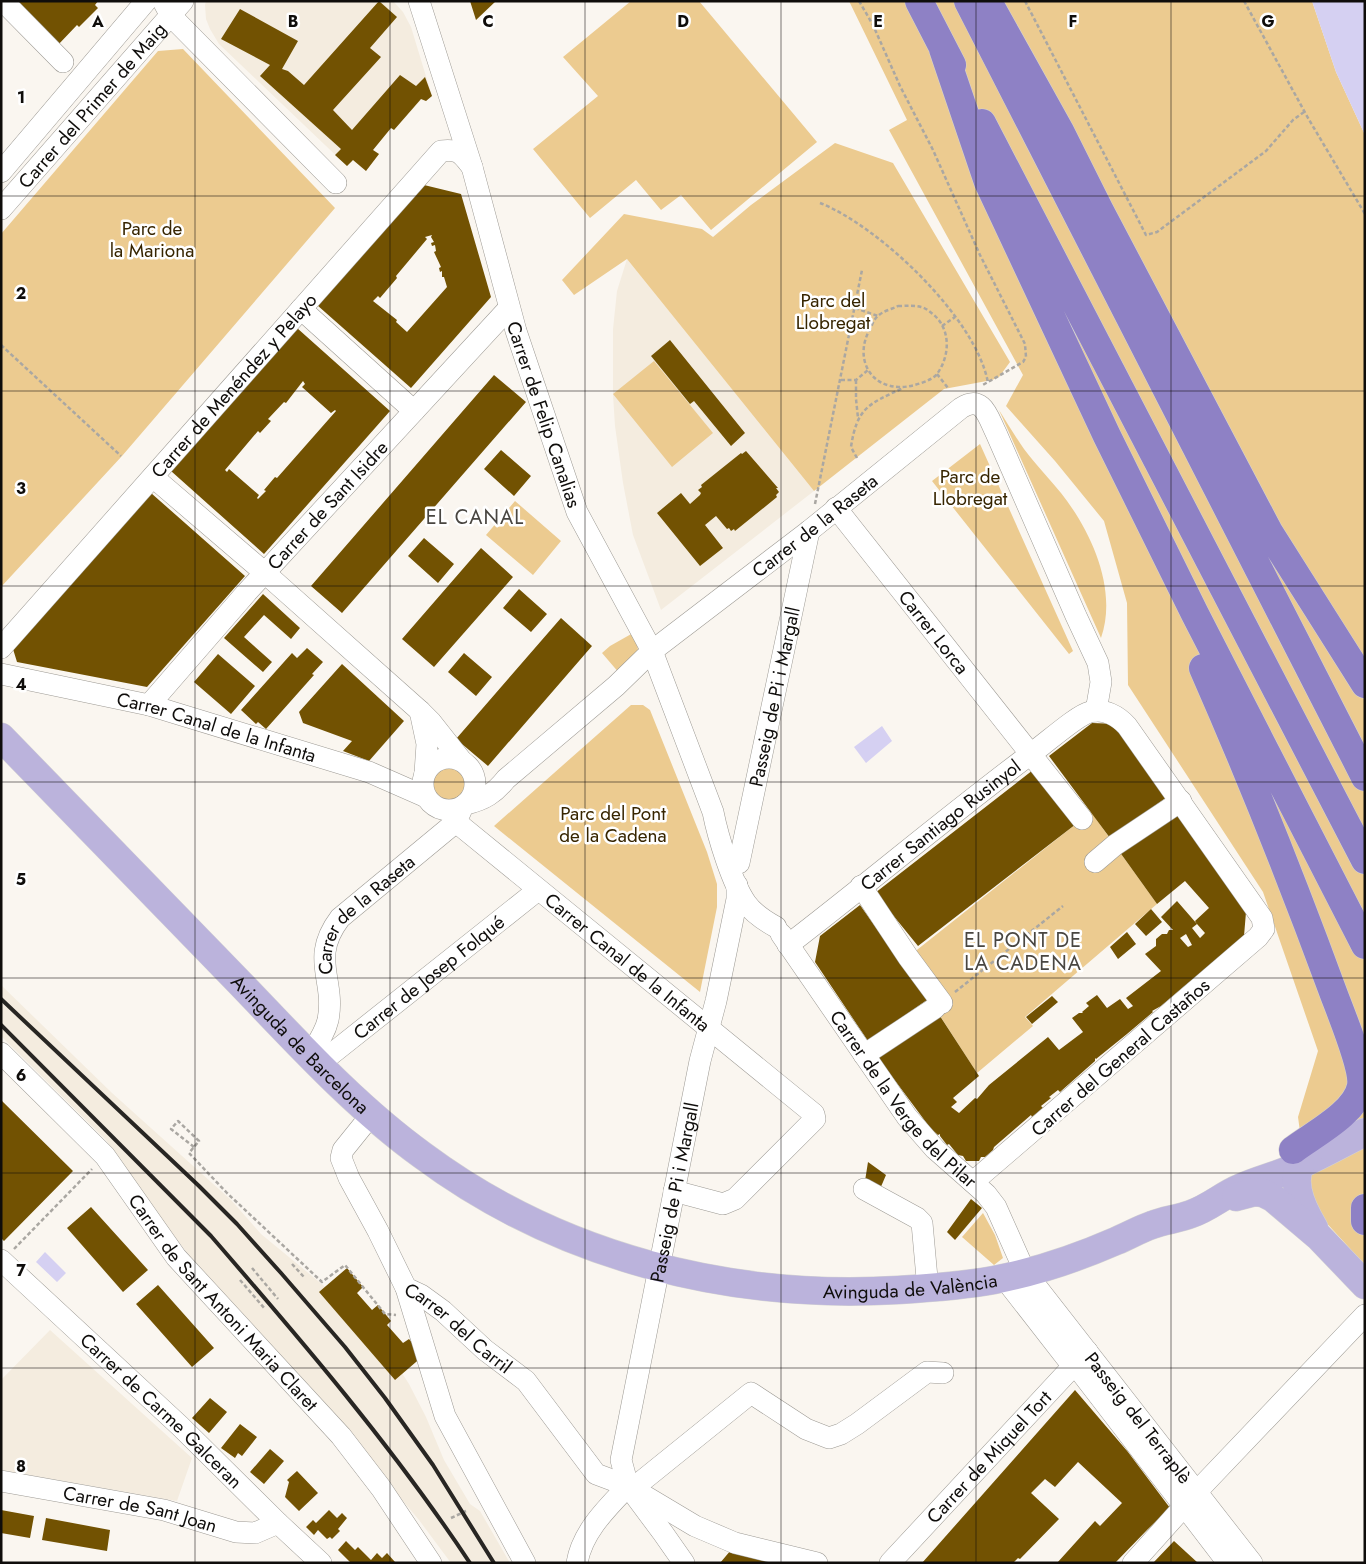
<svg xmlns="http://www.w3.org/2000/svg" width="1366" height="1564" font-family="Jost,sans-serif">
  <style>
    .built { fill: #f4ecdf }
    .green { fill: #eccb90 }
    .water { fill: #d5d0f2 }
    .building { fill: #725202; fill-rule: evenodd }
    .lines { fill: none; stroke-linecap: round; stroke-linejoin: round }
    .minor-casing { stroke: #9d9a94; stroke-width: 22 }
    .major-casing { stroke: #d4d3d3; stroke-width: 29 }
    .highway-casing { stroke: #d4d3d3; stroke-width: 29 }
    .path { stroke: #aaa7a2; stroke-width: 2.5; stroke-dasharray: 4 2.5; stroke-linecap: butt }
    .minor { stroke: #fff; stroke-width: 21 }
    .major { stroke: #bbb3dc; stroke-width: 28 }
    .highway { stroke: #8e81c5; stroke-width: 28 }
    .rail { stroke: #282623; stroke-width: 4 }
    .grid { fill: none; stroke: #0f0d0b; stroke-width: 1; stroke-opacity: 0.55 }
    .labels { text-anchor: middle; stroke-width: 5; stroke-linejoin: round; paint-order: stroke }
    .street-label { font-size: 19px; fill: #0f0d0b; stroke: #fff }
    .park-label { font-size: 19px; fill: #372500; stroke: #fff }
    .neighbourhood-label { font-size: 20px; letter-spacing: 1px; fill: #494641; stroke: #fff }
    .grid-label { font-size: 16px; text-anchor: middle; font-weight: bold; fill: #0f0d0b; stroke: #fff; stroke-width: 5; stroke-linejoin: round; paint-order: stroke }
  </style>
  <rect width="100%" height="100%" fill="#faf6f0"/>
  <!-- built -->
  <path class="built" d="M 206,1 L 393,1 L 403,12 L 411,27 L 432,96 L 426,101 L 421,100 L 394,130 L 391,128 L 373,150 L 379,154 L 366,171 L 353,160 L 347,166 L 219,44 L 210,29 L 206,19 L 205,5 Z
    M 627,259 L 814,491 L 661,610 L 633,535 L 623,483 L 615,426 L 613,395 L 613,329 L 617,291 Z
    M 1,985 L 112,1093 L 231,1200 L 261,1234 L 346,1304 L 389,1353 L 409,1384 L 426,1417 L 444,1460 L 470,1504 L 480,1511 L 510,1563 L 451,1563 L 419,1520 L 312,1393 L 198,1267 L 152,1207 L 106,1140 L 1,1036 Z
    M 50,1330 L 192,1458 L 177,1501 L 1,1470 L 1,1380 Z"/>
  <!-- green -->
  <path class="green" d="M 631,1 L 699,1 L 817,142 L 711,230 L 681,195 L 661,210 L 636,180 L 590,218 L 533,149 L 598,96 L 563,57 Z
    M 849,1 L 1312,1 L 1336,72 L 1365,135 L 1365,1265 L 1310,1205 L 1298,1117 L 1318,1051 L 1263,892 L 1128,685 L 1127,603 L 1104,521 L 1055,461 L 1006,406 L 1023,375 L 889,130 L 907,120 Z
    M 183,49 L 335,208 L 122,456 L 1,587 L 1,234 L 158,51 Z
    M 835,143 L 893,163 L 1010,362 L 999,377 L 992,380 L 944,389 L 814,491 L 627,259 L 574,295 L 562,280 L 624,214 L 702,229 L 713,237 L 751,205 Z
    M 654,361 L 713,433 L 672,467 L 613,394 Z
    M 999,410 C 1007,423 1015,436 1024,449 C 1035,464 1049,478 1061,493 C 1091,531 1118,589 1101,638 Z
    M 980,444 L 1073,651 L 1069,654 L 932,481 Z
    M 515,501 L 561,541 L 533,575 L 486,535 Z
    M 633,633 L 637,641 L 638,651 L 620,674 L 602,653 L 610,646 Z
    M 631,705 L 643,705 L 650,710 L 707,852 L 717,884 L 717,907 L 700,992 L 494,826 Z
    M431 783a18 18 0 1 1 36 0a18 18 0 1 1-36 0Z
    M 1091,812 L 1157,904 L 1025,1017 L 1033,1026 L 977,1073 L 935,1008 L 908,957 Z
    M 983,1213 L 995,1235 L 1003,1258 L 994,1265 L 962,1237 Z"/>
  <!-- water -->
  <path class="water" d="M 1312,1 L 1365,1 L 1365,135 L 1336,72 Z
    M 882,726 L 892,741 L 866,763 L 854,747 Z
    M 45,1252 L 66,1273 L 57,1282 L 36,1262 Z"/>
  <!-- building -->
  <path class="building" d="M 9,1 L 98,1 L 95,5 L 98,8 L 79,27 L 77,25 L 57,46 Z
    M 379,1 L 397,17 L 370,48 L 381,57 L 333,110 L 352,130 L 400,75 L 416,86 L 425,77 L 432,96 L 426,101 L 421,99 L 394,130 L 391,128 L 373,150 L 379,154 L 366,171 L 353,160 L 347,166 L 335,155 L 341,149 L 260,76 L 270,65 L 221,39 L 240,9 L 298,41 L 282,69 L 288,71 L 304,85 Z
    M 470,1 L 496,1 L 476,20 Z
    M 424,185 L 461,194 L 491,297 L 411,388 L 317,305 ZM 432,235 L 431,237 L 434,242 L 431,243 L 432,246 L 435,245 L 436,251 L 434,252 L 441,267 L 439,268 L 440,272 L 442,271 L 442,277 L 444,277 L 447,287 L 407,332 L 396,322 L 397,320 L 373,301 L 378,296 L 380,298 L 397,278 L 396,276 L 427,239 L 425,237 Z
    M 297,328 L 390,411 L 264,554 L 171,471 ZM 303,381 L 305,384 L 302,387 L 331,413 L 335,410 L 336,411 L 277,478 L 275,477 L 264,490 L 266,491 L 258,499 L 257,498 L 259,495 L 229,469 L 227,472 L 225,470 L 258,431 L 260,433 L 271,421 L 268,419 L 284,402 L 286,403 Z
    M 670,340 L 745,433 L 731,446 L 694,401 L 690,404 L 651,356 Z
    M 494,375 L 526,402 L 342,613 L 311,586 Z
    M 501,450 L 531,476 L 514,496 L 484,469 Z
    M 746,451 L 778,488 L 776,488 L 779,492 L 776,495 L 777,497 L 735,531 L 734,529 L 731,531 L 729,528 L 727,529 L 716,516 L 705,525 L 723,548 L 700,566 L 657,513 L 681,493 L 690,504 L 700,495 L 701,493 L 698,490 L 702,487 L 701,485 L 741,453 L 742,454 Z
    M 151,493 L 245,576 L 147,687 L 17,662 L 13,649 Z
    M 424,538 L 454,564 L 438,583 L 408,556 Z
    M 481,548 L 513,577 L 434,667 L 402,639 Z
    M 519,589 L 547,614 L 531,632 L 503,608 Z
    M 263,594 L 300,628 L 291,639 L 264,615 L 244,637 L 272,662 L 263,672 L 224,638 Z
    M 561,618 L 592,646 L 488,766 L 456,739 Z
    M 307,648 L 323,662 L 312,674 L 314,675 L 266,729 L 258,722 L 256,724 L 241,710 L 292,653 L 297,658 Z
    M 464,653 L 492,677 L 476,696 L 448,672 Z
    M 218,654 L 255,686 L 231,714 L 194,682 Z
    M 342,664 L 404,721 L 369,761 L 343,751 L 352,741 L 303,723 L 299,712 Z
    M 1092,723 L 1118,724 L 1167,797 L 1110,838 L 1049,756 Z
    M 1033,770 L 1076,824 L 918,946 L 875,893 Z
    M 1176,809 L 1246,912 L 1244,936 L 1192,983 L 1190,982 L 1188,983 L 1161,1006 L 1152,1011 L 1153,1012 L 1127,1034 L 1096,1059 L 1095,1058 L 1095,1061 L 1060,1092 L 1058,1090 L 1049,1097 L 1051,1098 L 1041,1106 L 1043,1108 L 1032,1117 L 1031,1115 L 994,1147 L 993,1150 L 985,1157 L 981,1157 L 979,1161 L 966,1161 L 963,1156 L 958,1155 L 949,1144 L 947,1145 L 940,1136 L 940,1134 L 938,1135 L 931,1129 L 876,1055 L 938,1013 L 979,1076 L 953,1098 L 957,1102 L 951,1107 L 959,1113 L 975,1098 L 977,1099 L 989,1085 L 1048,1037 L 1059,1050 L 1083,1032 L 1072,1018 L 1079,1013 L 1083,1013 L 1082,1012 L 1089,1006 L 1086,1003 L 1097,995 L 1107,1008 L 1120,999 L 1128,1009 L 1133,1006 L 1126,998 L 1161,971 L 1145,954 L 1156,946 L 1156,939 L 1162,934 L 1167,934 L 1169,930 L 1173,930 L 1161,917 L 1177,901 L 1197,924 L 1195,921 L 1209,908 L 1185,881 L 1157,904 L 1119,851 ZM 1197,924 L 1205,933 L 1200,938 L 1192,928 ZM 1186,934 L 1192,945 L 1188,947 L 1180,938 Z
    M 860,905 L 927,1000 L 868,1041 L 815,962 L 820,936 Z
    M 1151,909 L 1162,922 L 1146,936 L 1135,924 Z
    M 1127,932 L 1136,944 L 1118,959 L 1110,947 Z
    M 1052,996 L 1058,1002 L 1032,1024 L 1026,1017 Z
    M 1,1100 L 73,1171 L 4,1241 L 1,1238 Z
    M 868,1162 L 886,1175 L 880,1189 L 865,1181 Z
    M 971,1199 L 982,1208 L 955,1240 L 947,1232 Z
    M 91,1207 L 148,1270 L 123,1292 L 67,1228 Z
    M 347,1268 L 363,1287 L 357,1293 L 372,1310 L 378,1305 L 391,1321 L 387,1325 L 403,1343 L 409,1339 L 423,1356 L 395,1380 L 319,1292 Z
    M 158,1285 L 214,1348 L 192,1367 L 136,1304 Z
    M 1075,1390 L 1128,1452 L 1170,1508 L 1148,1529 L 1115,1563 L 1057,1563 L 1095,1521 L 1100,1526 L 1122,1503 L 1078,1462 L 1055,1487 L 1045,1479 L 1031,1493 L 1059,1519 L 1020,1559 L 1018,1558 L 1013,1563 L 922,1563 Z
    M 210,1398 L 227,1412 L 209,1433 L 192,1418 Z
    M 240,1424 L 257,1437 L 242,1456 L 238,1453 L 235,1458 L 221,1448 Z
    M 270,1449 L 284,1461 L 264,1484 L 250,1472 Z
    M 297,1471 L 318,1493 L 299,1511 L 285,1497 L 289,1482 L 287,1480 Z
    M 1,1510 L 34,1516 L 30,1538 L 1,1533 Z
    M 329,1510 L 337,1518 L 342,1513 L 347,1518 L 338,1529 L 340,1531 L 332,1539 L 330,1537 L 327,1539 L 318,1530 L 314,1535 L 306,1527 L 313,1520 L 316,1523 Z
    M 46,1518 L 110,1530 L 107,1551 L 42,1540 Z
    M 346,1541 L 355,1550 L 358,1547 L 371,1560 L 377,1553 L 382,1558 L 387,1553 L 395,1562 L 349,1563 L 350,1562 L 338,1550 Z
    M 1174,1541 L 1198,1563 L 1153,1563 Z
    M 731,1550 L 776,1563 L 720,1563 Z"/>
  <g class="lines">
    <defs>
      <g id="minor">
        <path d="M 3,1 L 63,62"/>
        <path d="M 163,1 L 171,16 L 336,183"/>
        <path id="s1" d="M 419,1 L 472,167 L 516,331 L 577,512 L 652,651 L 713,812 C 718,837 732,883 746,903 C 753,913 765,921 776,927"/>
        <path d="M 1,172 L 146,1"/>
        <path id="s2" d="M 1,209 L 183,1"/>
        <path d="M 301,309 L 414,411"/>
        <path d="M 153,477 L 265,573 L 420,711 L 431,722 L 461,760"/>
        <path id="s3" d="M 836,508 L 1082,819"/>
        <path id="s4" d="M 1,648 L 441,151 C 459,149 461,153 472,167"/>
        <path id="s5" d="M 1,674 L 149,705 L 175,713 L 369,772 L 426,797"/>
        <path id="s6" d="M 149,705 L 247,592 L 509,308"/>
        <path d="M 420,711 L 427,744 L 425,773"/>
        <circle cx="449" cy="784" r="26"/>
        <path id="s7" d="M 466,804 C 484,800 495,793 506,779 L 616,686 L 652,651 L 809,531 L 961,408 C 983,394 988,417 996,433 L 1076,616 L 1098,663 L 1101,682 L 1096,711"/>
        <path id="s8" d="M 463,806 L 456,822 L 814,1114 L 815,1119 L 735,1199 L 723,1204 L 674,1191"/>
        <path d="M 1095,862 L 1115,845 L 1181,801"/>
        <path id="s9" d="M 739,863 L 809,531"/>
        <path d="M 861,886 L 908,957 L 942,1003"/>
        <path id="s10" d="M 781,934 L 907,1117 L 935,1149 L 986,1194 L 996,1207 L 1025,1272 L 1252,1563"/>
        <path id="s11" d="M 788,945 C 870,882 949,815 1032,753 C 1045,744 1077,715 1090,712 C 1104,708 1118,716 1127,726 L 1262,918 L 1264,929 L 1258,937 L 973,1182"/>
        <path id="s12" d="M 1,1053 L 105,1156 L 176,1257 L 341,1436 L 381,1488 L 431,1563"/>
        <path id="s13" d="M 310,1055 C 317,1044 325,1033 328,1020 C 336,979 309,959 340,918 L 456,822"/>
        <path d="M 864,1055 L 935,1008"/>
        <path id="s14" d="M 319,1064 L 538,890"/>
        <path d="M 372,1114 L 343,1150 L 341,1158 L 349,1178 L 378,1231 L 406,1288 L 445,1416 L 525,1563"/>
        <path d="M 864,1189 L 917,1218 L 922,1223 L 928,1289"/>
        <path id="s15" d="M 1,1260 L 180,1426 L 278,1523 L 321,1563"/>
        <path d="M 1008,1283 L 1068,1360"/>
        <path id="s16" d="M 406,1288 L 421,1295 L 443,1311 L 485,1350 L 526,1381 L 596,1474 L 628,1486 L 695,1526 L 735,1543 L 817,1563"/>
        <path d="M 1077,1367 L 1180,1501"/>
        <path id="s17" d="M 1,1481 L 164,1510 L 236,1532 L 255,1533 L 278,1523"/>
        <path d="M 628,1486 L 637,1485 L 751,1393 L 806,1429 L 829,1438 L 841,1434 L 857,1424 L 927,1372 L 943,1373"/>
        <path d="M 1189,1512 L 1228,1563"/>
        <path d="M 577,1563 C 582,1532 607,1508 628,1486"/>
        <path id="s18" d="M 684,1563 L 663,1533 L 628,1486 L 621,1460 L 700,1061 L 716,1001 L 737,899 L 737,885"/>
        <path id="s19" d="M 890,1563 L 1087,1351"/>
        <path d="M 1133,1563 L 1204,1484 L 1365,1315"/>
      </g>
      <g id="major">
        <path id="s20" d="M 1,737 C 79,818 158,898 236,979 C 295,1040 353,1105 422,1155 C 559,1257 729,1300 898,1290 C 930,1288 962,1286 994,1280 C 1035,1272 1077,1258 1116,1241 C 1128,1236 1140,1229 1152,1225 C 1165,1220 1178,1219 1191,1214 C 1209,1208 1223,1195 1240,1188 C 1255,1181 1271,1177 1286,1171 C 1313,1160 1339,1145 1365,1132"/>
        <path d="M 1308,1154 C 1286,1175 1301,1206 1314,1228"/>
        <path d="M 1236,1197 L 1255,1192 L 1263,1193 L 1273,1198 L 1319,1237 L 1365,1285"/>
      </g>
      <path id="highway" d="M 919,1 L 952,65
        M 968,1 L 1365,777
        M 991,7 L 1060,131 L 1099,209 L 1269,532 L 1365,684
        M 943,49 L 988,182 L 1107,436 L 1195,614 L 1365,945
        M 982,123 L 1365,860
        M 1203,668 C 1250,775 1293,883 1333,992 C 1340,1011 1364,1068 1361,1086 C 1356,1113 1314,1134 1293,1150
        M 1365,1208 L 1365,1221"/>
    </defs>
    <!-- minor casing -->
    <use href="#minor" class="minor-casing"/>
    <!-- major casing -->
    <use href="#major" class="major-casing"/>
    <!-- highway casing -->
    <use href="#highway" class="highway-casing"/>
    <!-- path -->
    <path class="path" d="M 859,1 L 873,25 L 900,86 L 933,150 L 980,255 L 1025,344 L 1026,357 L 1023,362 L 981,386
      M 1025,1 L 1146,235 L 1157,232 L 1266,151 L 1293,120 L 1304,112
      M 1244,1 L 1308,118 L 1365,214
      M 820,203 C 879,226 977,319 988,383
      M 898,306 C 906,306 914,305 921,307 C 926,308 930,312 934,315 C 951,330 950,356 937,374 C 932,381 911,387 902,387 C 869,388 854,357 870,329 C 872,325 874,319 878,316 C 883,311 892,309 898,306 Z
      M 855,308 L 878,316
      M 942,326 L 955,317
      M 1,345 L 121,456
      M 937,374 L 948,388
      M 841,380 L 856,380 L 868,370
      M 856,380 L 856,399 L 858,418
      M 857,458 L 851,447 C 857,407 869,404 903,388
      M 815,504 L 862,270
      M 955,992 L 1063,906
      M 194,1147 L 171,1129 L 178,1121 L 199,1141 L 189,1153 L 227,1193 L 322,1282 L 345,1265 L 385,1314 L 396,1315
      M 14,1249 L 92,1169
      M 292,1264 L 304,1277
      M 252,1268 L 278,1299
      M 240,1280 L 265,1309
      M 451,1518 L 466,1511"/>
    <!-- minor -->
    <use href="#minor" class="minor"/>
    <!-- major -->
    <use href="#major" class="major"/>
    <!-- highway -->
    <use href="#highway" class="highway"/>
    <!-- rail -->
    <path class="rail" d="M 1,999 L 199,1186 L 237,1224 L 281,1273 L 345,1347 L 385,1398 L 433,1465 L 494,1563
      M 1,1025 L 211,1236 C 302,1341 393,1447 470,1563"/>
  </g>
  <!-- grid -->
  <path class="grid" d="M 195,1 L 195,1563M 390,1 L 390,1563M 585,1 L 585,1563M 781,1 L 781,1563M 976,1 L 976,1563M 1171,1 L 1171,1563M 1,196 L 1365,196M 1,391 L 1365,391M 1,586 L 1365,586M 1,782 L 1365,782M 1,978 L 1365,978M 1,1173 L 1365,1173M 1,1368 L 1365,1368"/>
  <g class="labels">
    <!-- street labels -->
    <g class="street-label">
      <text dy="7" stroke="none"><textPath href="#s2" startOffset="138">Carrer del Primer de Maig</textPath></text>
      <text dy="7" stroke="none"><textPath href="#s4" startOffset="351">Carrer de Menéndez y Pelayo</textPath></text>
      <text dy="7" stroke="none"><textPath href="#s1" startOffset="432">Carrer de Felip Canalias</textPath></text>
      <text dy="7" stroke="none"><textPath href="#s6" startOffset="268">Carrer de Sant Isidre</textPath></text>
      <text dy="7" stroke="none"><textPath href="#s7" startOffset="448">Carrer de la Raseta</textPath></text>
      <text dy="7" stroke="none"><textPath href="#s3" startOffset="158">Carrer Lorca</textPath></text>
      <text dy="7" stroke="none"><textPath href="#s9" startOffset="170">Passeig de Pi i Margall</textPath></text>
      <text dy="7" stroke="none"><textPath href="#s5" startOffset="222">Carrer Canal de la Infanta</textPath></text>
      <text dy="7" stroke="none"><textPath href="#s11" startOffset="194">Carrer Santiago Rusinyol</textPath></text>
      <text dy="7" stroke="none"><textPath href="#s13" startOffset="162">Carrer de la Raseta</textPath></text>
      <text dy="7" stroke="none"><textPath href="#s8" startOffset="239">Carrer Canal de la Infanta</textPath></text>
      <text dy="7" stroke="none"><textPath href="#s14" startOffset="140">Carrer de Josep Folqué</textPath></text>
      <text dy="7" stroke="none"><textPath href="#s20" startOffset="429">Avinguda de Barcelona</textPath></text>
      <text transform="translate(1120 1057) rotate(-41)" y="7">Carrer del General Castaños</text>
      <text dy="7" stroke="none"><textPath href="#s10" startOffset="206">Carrer de la Verge del Pilar</textPath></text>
      <text dy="7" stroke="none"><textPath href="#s18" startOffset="395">Passeig de Pi i Margall</textPath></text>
      <text dy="7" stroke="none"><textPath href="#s20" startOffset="1111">Avinguda de València</textPath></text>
      <text dy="7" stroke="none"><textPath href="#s12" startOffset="335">Carrer de Sant Antoni Maria Claret</textPath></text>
      <text dy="7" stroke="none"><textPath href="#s16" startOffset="66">Carrer del Carril</textPath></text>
      <text dy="7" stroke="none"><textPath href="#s15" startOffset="220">Carrer de Carme Galceran</textPath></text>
      <text dy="7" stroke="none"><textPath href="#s10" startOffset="605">Passeig del Terraplè</textPath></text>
      <text dy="7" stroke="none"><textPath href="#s19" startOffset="145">Carrer de Miquel Tort</textPath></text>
      <text dy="7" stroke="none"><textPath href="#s17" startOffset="142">Carrer de Sant Joan</textPath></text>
    </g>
    <!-- park labels -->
    <g class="park-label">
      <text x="152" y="235">Parc de<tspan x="152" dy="22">la Mariona</tspan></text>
      <text x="833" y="307">Parc del<tspan x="833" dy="22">Llobregat</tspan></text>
      <text x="970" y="483">Parc de<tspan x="970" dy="22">Llobregat</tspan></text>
      <text x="613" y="820">Parc del Pont<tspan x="613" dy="22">de la Cadena</tspan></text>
    </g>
    <!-- neighbourhood labels -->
    <g class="neighbourhood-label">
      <text x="475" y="524">EL CANAL</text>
      <text x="1023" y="947">EL PONT DE<tspan x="1023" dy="23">LA CADENA</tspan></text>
    </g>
  </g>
  <g class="grid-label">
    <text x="98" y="27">A</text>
    <text x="293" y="27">B</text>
    <text x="488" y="27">C</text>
    <text x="683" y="27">D</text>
    <text x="878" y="27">E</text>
    <text x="1073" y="27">F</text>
    <text x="1268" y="27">G</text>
    <text x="21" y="103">1</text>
    <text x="21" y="299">2</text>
    <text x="21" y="494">3</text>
    <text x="21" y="690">4</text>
    <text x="21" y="885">5</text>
    <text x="21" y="1081">6</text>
    <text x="21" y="1276">7</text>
    <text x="21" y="1472">8</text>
  </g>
  <!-- border -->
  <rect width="1366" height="1564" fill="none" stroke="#0f0d0b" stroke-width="5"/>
</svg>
